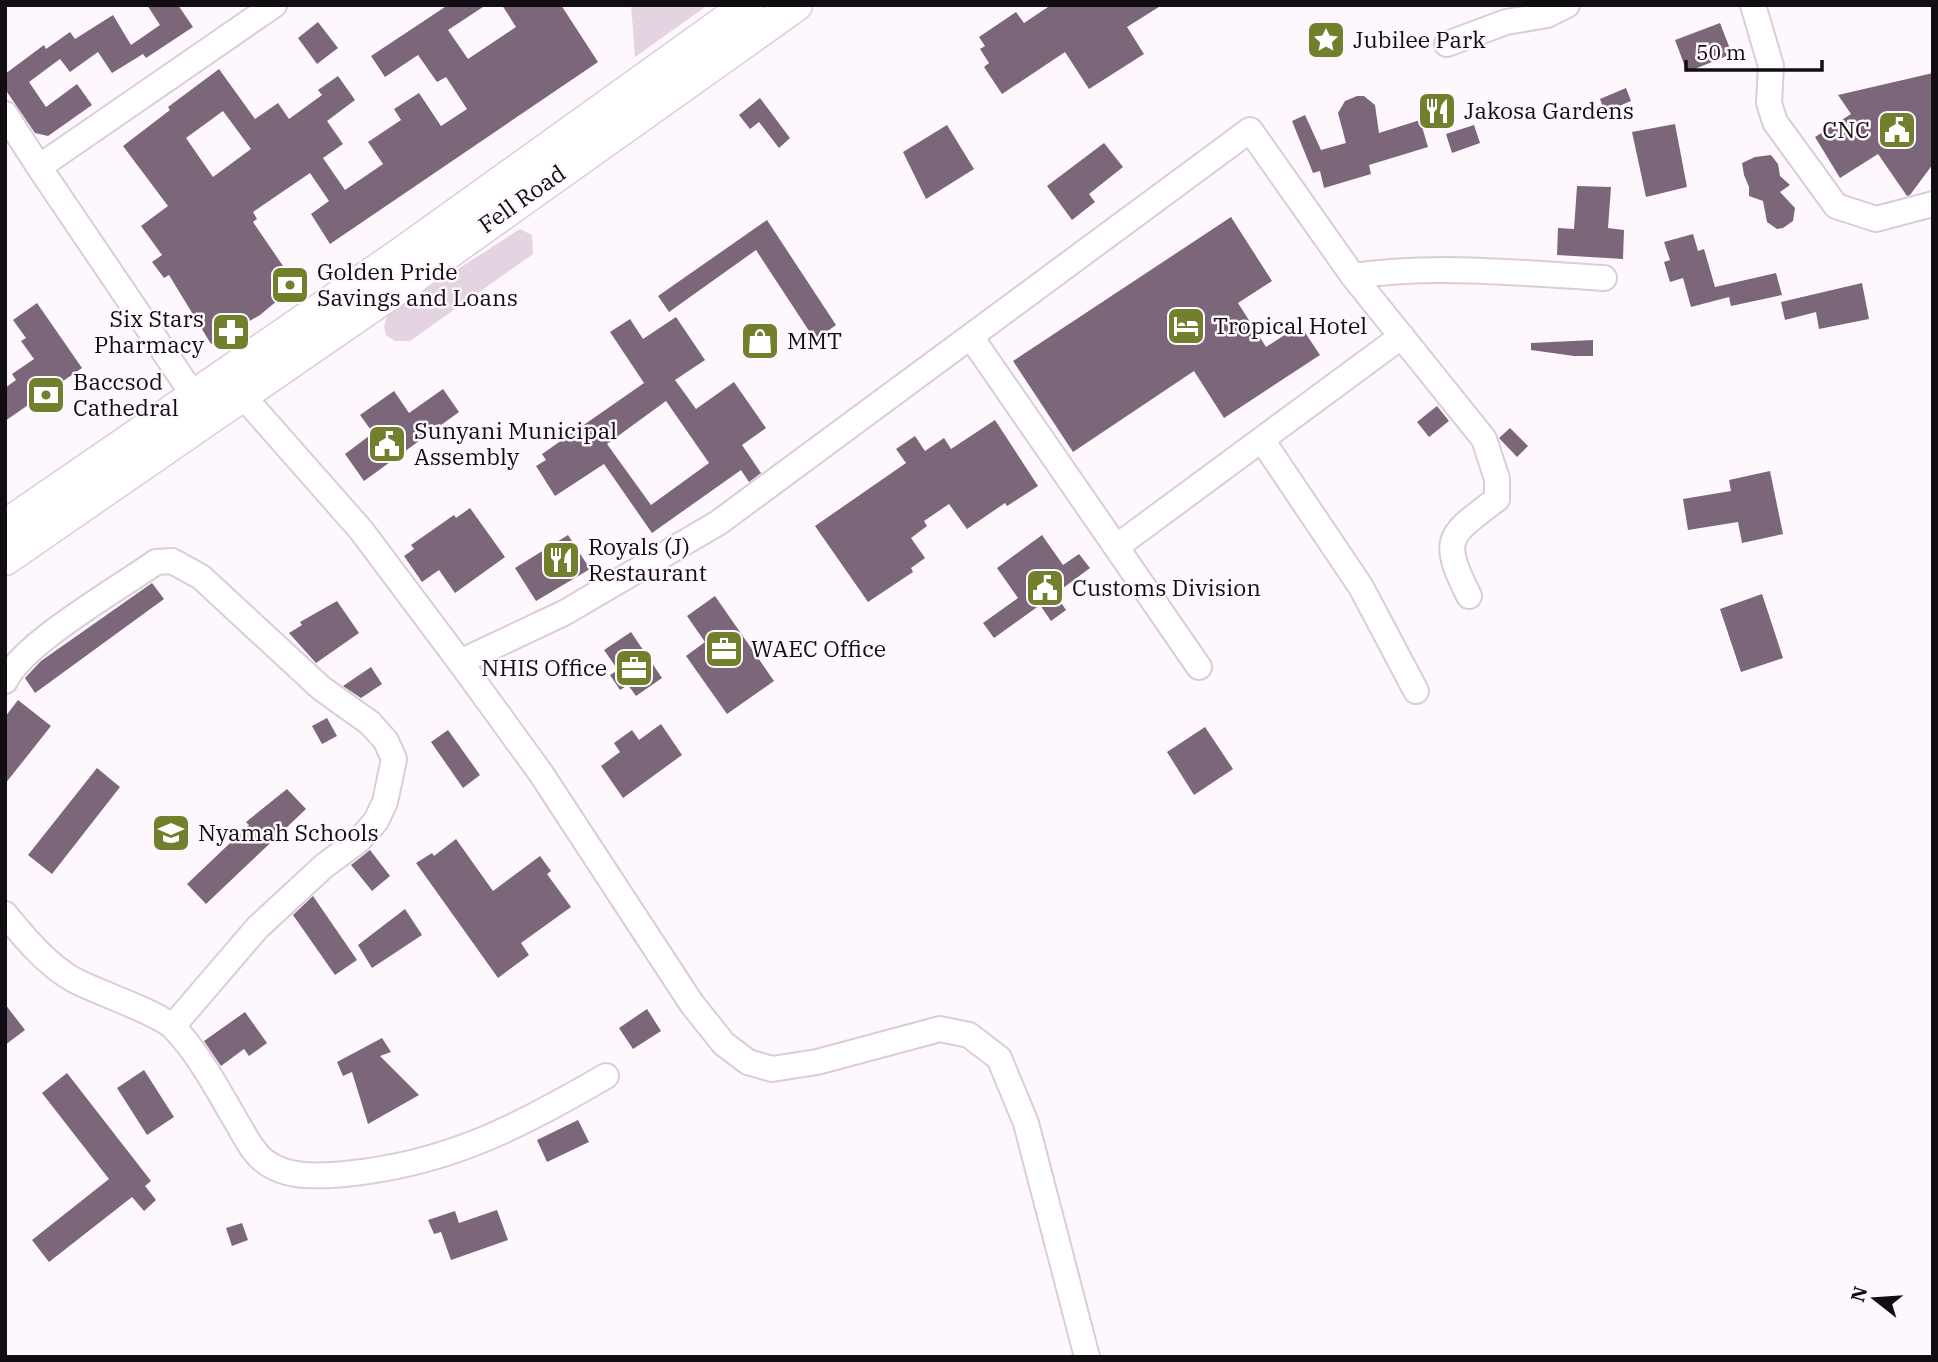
<svg xmlns="http://www.w3.org/2000/svg" width="1938" height="1362" font-family="'IBM Plex Serif',serif">
  <style>
    .green { fill: #e4d4e2 }
    .building { fill: #7c667a; fill-rule: evenodd }
    .lines { fill: none; stroke-linecap: round; stroke-linejoin: round }
    .minor-casing { stroke: #dbccda; stroke-width: 28 }
    .major-casing { stroke: #dbccda; stroke-width: 35 }
    .minor { stroke: #fff; stroke-width: 24 }
    .major { stroke: #fff; stroke-width: 32 }
    .labels { text-anchor: middle; stroke-width: 5; stroke-linejoin: round; paint-order: stroke }
    .poi-label { font-size: 23px; fill: #120d12; stroke: #fef8fe; text-anchor: start }
    .street-label { font-size: 23px; fill: #120d12; stroke: #fef8fe }
  </style>
  <rect width="100%" height="100%" fill="#fef8fe"/>
  <!-- green -->
  <path class="green" d="M 631,5 L 708,5 L 635,57 Z
    M 520,229 L 532,235 L 533,254 L 410,341 L 395,341 L 386,335 L 384,326 L 388,314 Z"/>
  <!-- building -->
  <path class="building" d="M 147,5 L 178,5 L 193,27 L 146,58 L 143,54 L 112,73 L 98,52 L 70,72 L 60,59 L 29,82 L 46,107 L 77,84 L 92,105 L 48,136 L 35,133 L 5,89 L 5,74 L 44,45 L 46,49 L 70,32 L 75,39 L 113,15 L 131,45 L 160,25 Z
    M 448,5 L 486,5 L 448,30 L 468,59 L 516,27 L 502,5 L 561,5 L 598,62 L 330,244 L 311,214 L 329,201 L 310,173 L 253,212 L 257,219 L 253,222 L 296,285 L 260,315 L 211,344 L 169,275 L 164,278 L 152,262 L 162,255 L 141,226 L 168,206 L 123,146 L 170,110 L 168,107 L 219,69 L 255,119 L 278,103 L 289,119 L 322,95 L 318,90 L 338,76 L 355,100 L 327,121 L 343,144 L 323,158 L 345,190 L 383,164 L 368,142 L 401,120 L 394,109 L 419,93 L 441,126 L 467,109 L 446,77 L 437,82 L 418,55 L 385,77 L 371,56 ZM 223,111 L 251,149 L 213,177 L 186,138 Z
    M 1051,5 L 1162,5 L 1127,27 L 1144,54 L 1089,89 L 1065,52 L 1002,94 L 984,67 L 989,63 L 980,49 L 985,46 L 979,37 L 1016,12 L 1024,23 Z
    M 318,22 L 338,48 L 317,64 L 298,38 Z
    M 1720,23 L 1732,54 L 1687,72 L 1675,40 Z
    M 1933,73 L 1933,164 L 1910,195 L 1907,196 L 1878,154 L 1840,178 L 1815,137 L 1851,114 L 1838,95 Z
    M 1626,88 L 1631,101 L 1605,112 L 1600,99 Z
    M 1357,96 L 1364,96 L 1375,105 L 1379,133 L 1420,120 L 1428,147 L 1369,165 L 1371,174 L 1324,188 L 1320,171 L 1313,173 L 1292,121 L 1305,115 L 1321,150 L 1346,143 L 1338,113 L 1345,101 Z
    M 760,98 L 790,138 L 779,148 L 759,122 L 750,129 L 739,115 Z
    M 1675,124 L 1687,187 L 1646,197 L 1632,132 Z
    M 947,125 L 974,169 L 926,199 L 903,152 Z
    M 1474,125 L 1480,143 L 1452,153 L 1446,134 Z
    M 1104,143 L 1123,167 L 1089,194 L 1095,202 L 1072,220 L 1047,186 Z
    M 1771,155 L 1778,164 L 1780,176 L 1790,185 L 1780,192 L 1795,208 L 1793,221 L 1783,228 L 1777,229 L 1767,222 L 1763,201 L 1749,196 L 1749,187 L 1744,175 L 1742,163 L 1755,157 Z
    M 1577,186 L 1611,187 L 1608,228 L 1624,230 L 1623,259 L 1557,255 L 1558,228 L 1574,229 Z
    M 1231,217 L 1272,281 L 1238,303 L 1266,347 L 1300,325 L 1320,355 L 1224,418 L 1194,371 L 1073,452 L 1013,361 Z
    M 767,220 L 836,325 L 815,340 L 756,250 L 669,312 L 658,296 Z
    M 1693,234 L 1698,251 L 1704,249 L 1715,287 L 1776,273 L 1782,295 L 1731,306 L 1729,297 L 1691,307 L 1683,278 L 1670,282 L 1664,262 L 1670,260 L 1664,242 Z
    M 1862,283 L 1869,319 L 1819,329 L 1816,312 L 1785,320 L 1781,302 Z
    M 37,303 L 82,368 L 5,421 L 5,388 L 16,380 L 12,374 L 34,359 L 21,341 L 26,338 L 13,320 Z
    M 676,317 L 705,360 L 675,380 L 696,409 L 734,382 L 766,428 L 742,445 L 761,473 L 749,482 L 741,470 L 652,533 L 604,464 L 555,496 L 536,466 L 546,460 L 542,454 L 644,383 L 610,332 L 630,319 L 643,339 ZM 666,401 L 709,463 L 651,505 L 607,444 Z
    M 1593,340 L 1593,356 L 1574,356 L 1531,350 L 1531,343 Z
    M 443,389 L 459,412 L 364,481 L 345,454 L 373,433 L 360,415 L 394,391 L 409,413 Z
    M 1437,406 L 1449,421 L 1429,437 L 1417,422 Z
    M 995,420 L 1038,486 L 1007,506 L 1005,503 L 967,529 L 949,504 L 924,521 L 927,526 L 911,538 L 925,558 L 911,568 L 913,572 L 868,602 L 815,526 L 906,463 L 896,449 L 915,436 L 925,451 L 944,438 L 951,449 Z
    M 1510,428 L 1528,446 L 1517,457 L 1499,438 Z
    M 1770,471 L 1783,534 L 1742,543 L 1738,522 L 1688,530 L 1683,499 L 1731,491 L 1729,480 Z
    M 470,508 L 505,557 L 455,593 L 439,570 L 422,582 L 404,556 L 414,549 L 411,545 L 454,515 L 456,518 Z
    M 568,535 L 590,569 L 536,601 L 515,568 Z
    M 1042,535 L 1063,565 L 1079,554 L 1090,568 L 1055,594 L 1066,610 L 1051,621 L 1040,605 L 994,638 L 983,623 L 1018,598 L 997,568 Z
    M 152,583 L 164,599 L 35,693 L 25,678 L 41,661 Z
    M 1762,594 L 1783,658 L 1741,672 L 1720,609 Z
    M 715,596 L 774,681 L 727,714 L 686,656 L 705,642 L 687,616 Z
    M 337,601 L 359,633 L 316,663 L 289,633 L 302,625 L 300,622 Z
    M 631,632 L 662,678 L 636,696 L 628,685 L 620,690 L 610,675 L 618,670 L 604,650 Z
    M 371,667 L 382,684 L 361,698 L 343,686 Z
    M 18,700 L 51,726 L 5,784 L 5,717 Z
    M 327,718 L 337,736 L 322,744 L 312,726 Z
    M 661,724 L 682,755 L 623,798 L 601,766 L 620,752 L 614,743 L 632,730 L 639,740 Z
    M 1205,727 L 1233,769 L 1194,795 L 1167,752 Z
    M 448,730 L 480,775 L 463,788 L 431,742 Z
    M 97,768 L 120,787 L 52,874 L 28,855 Z
    M 287,789 L 306,809 L 206,904 L 187,884 L 249,825 L 246,822 Z
    M 456,839 L 493,891 L 540,856 L 551,871 L 547,874 L 571,907 L 521,943 L 529,955 L 498,978 L 416,863 L 432,853 L 434,856 Z
    M 370,850 L 390,876 L 372,891 L 351,865 Z
    M 313,896 L 357,960 L 335,975 L 293,915 Z
    M 405,909 L 422,935 L 372,968 L 358,945 Z
    M 5,1004 L 25,1030 L 5,1045 Z
    M 647,1009 L 661,1031 L 633,1049 L 619,1028 Z
    M 245,1012 L 267,1043 L 249,1056 L 244,1049 L 221,1066 L 204,1041 Z
    M 382,1038 L 391,1052 L 380,1056 L 419,1095 L 368,1124 L 352,1072 L 343,1076 L 337,1062 Z
    M 144,1070 L 174,1117 L 147,1135 L 117,1088 Z
    M 67,1073 L 151,1181 L 145,1186 L 156,1200 L 144,1211 L 132,1197 L 49,1262 L 32,1240 L 109,1179 L 42,1093 Z
    M 578,1120 L 589,1142 L 547,1162 L 537,1140 Z
    M 497,1210 L 508,1240 L 451,1260 L 441,1232 L 434,1234 L 428,1220 L 455,1211 L 459,1223 Z
    M 242,1223 L 248,1240 L 232,1246 L 226,1228 Z"/>
  <g class="lines">
    <defs>
      <path id="minor" d="M 1753,5 L 1771,66 L 1769,103 L 1775,122 L 1836,206 L 1876,219 L 1933,204
        M 1447,44 L 1506,22 L 1547,15 L 1567,5
        M 5,114 L 39,167
        M 1353,276 C 1437,264 1520,273 1604,278
        M 971,337 L 1199,667
        M 242,395 L 361,530 L 460,662 L 540,772 L 692,1004 L 724,1044 L 748,1062 L 772,1069 L 817,1062 L 940,1029 L 969,1035 L 999,1058 L 1026,1123 L 1087,1357
        M 194,396 L 39,167 L 274,5
        M 1262,440 L 1361,587 L 1416,691
        M 1116,547 L 1402,336
        M 460,662 L 564,613 L 718,523 L 1250,130 L 1353,276 L 1484,439 L 1497,479 L 1497,499 C 1448,536 1440,538 1469,596
        M 5,681 C 24,642 118,589 156,562 L 172,561 L 201,577 L 321,688 L 370,723 L 386,741 L 394,759 L 385,802 L 376,821 L 359,840 L 324,866 L 257,928 L 173,1026
        M 5,914 C 24,937 47,965 74,980 C 96,992 160,1013 174,1028 C 199,1054 218,1090 236,1121 C 244,1134 251,1150 263,1160 C 286,1179 318,1176 345,1174 C 448,1164 518,1127 606,1076"/>
      <path id="major" d="M 5,526 L 401,254 L 748,5
        M 5,559 L 415,276 L 796,5"/>
    </defs>
    <!-- minor casing -->
    <use href="#minor" class="minor-casing"/>
    <!-- major casing -->
    <use href="#major" class="major-casing"/>
    <!-- minor -->
    <use href="#minor" class="minor"/>
    <!-- major -->
    <use href="#major" class="major"/>
  </g>
  <!-- icons -->
  <defs>
    <symbol id="sight-square" viewBox="-11 -11 22 22"><rect x="-9" y="-9" width="18" height="18" rx="4" fill="#72802e" stroke="#fef8fe"/><path d="M0-6L1.8-2.2L6-1.7L2.9 1.2L3.7 5.4L0 3.3L-3.7 5.4L-2.9 1.2L-6-1.7L-1.8-2.2Z" fill="#fff"/></symbol>
    <symbol id="restaurant-square" viewBox="-11 -11 22 22"><rect x="-9" y="-9" width="18" height="18" rx="4" fill="#72802e" stroke="#fef8fe"/><path d="M-5-6h1v4h1v-4h1v4h1v-4h1v5L-1.5 .5V6h-2V.5L-5-1ZM5-6V6H3V1.5H1.5Q1.5-4 5-6Z" fill="#fff"/></symbol>
    <symbol id="civic-square" viewBox="-11 -11 22 22"><rect x="-9" y="-9" width="18" height="18" rx="4" fill="#72802e" stroke="#fef8fe"/><path d="M-.6-6.5H3V-4.5H.6V-3L4-1V1h2V6H-6V1h2V-1L-.6-3ZM-1.2 2.5V6h2.4V2.5Z" fill="#fff"/></symbol>
    <symbol id="bank-square" viewBox="-11 -11 22 22"><rect x="-9" y="-9" width="18" height="18" rx="4" fill="#72802e" stroke="#fef8fe"/><path d="M-6-4H6V4H-6ZM0-2.3a2.3 2.3 0 1 0 0 4.6a2.3 2.3 0 1 0 0-4.6Z" fill="#fff"/></symbol>
    <symbol id="hotel-square" viewBox="-11 -11 22 22"><rect x="-9" y="-9" width="18" height="18" rx="4" fill="#72802e" stroke="#fef8fe"/><path d="M-6-4.5h1.5V1H6V5H4.5V3h-9V5H-6ZM-4 0a1.8 1.8 0 1 1 3.6 0ZM.5 0V-2.5h3Q6-2.5 6 0Z" fill="#fff"/></symbol>
    <symbol id="pharmacy-square" viewBox="-11 -11 22 22"><rect x="-9" y="-9" width="18" height="18" rx="4" fill="#72802e" stroke="#fef8fe"/><path d="M-2-6h4v4h4v4h-4v4h-4v-4h-4v-4h4Z" fill="#fff"/></symbol>
    <symbol id="shop-square" viewBox="-11 -11 22 22"><rect x="-9" y="-9" width="18" height="18" rx="4" fill="#72802e" stroke="#fef8fe"/><path d="M-5-2.5h2.3a2.7 3.5 0 0 1 5.4 0H5L5.5 6h-11ZM-1.5-2.5h3a1.5 2.3 0 0 0-3 0Z" fill="#fff"/></symbol>
    <symbol id="office-square" viewBox="-11 -11 22 22"><rect x="-9" y="-9" width="18" height="18" rx="4" fill="#72802e" stroke="#fef8fe"/><path d="M-6-3h4V-5.5h4V-3h4V5H-6ZM-1-4.5V-3h2v-1.5ZM-6 0V1H6V0Z" fill="#fff"/></symbol>
    <symbol id="school-square" viewBox="-11 -11 22 22"><rect x="-9" y="-9" width="18" height="18" rx="4" fill="#72802e" stroke="#fef8fe"/><path d="M0-5L7-2L0 1L-7-2ZM-4 1L0 2.5L4 1V4Q0 6-4 4Z" fill="#fff"/></symbol>
  </defs>
  <g fill-rule="evenodd">
    <use href="#sight-square" x="1304" y="18" width="44" height="44"/>
    <use href="#restaurant-square" x="1415" y="89" width="44" height="44"/>
    <use href="#civic-square" x="1875" y="108" width="44" height="44"/>
    <use href="#bank-square" x="268" y="263" width="44" height="44"/>
    <use href="#hotel-square" x="1164" y="304" width="44" height="44"/>
    <use href="#pharmacy-square" x="209" y="310" width="44" height="44"/>
    <use href="#shop-square" x="738" y="319" width="44" height="44"/>
    <use href="#bank-square" x="24" y="373" width="44" height="44"/>
    <use href="#civic-square" x="365" y="422" width="44" height="44"/>
    <use href="#restaurant-square" x="539" y="538" width="44" height="44"/>
    <use href="#civic-square" x="1023" y="566" width="44" height="44"/>
    <use href="#office-square" x="702" y="627" width="44" height="44"/>
    <use href="#office-square" x="612" y="646" width="44" height="44"/>
    <use href="#school-square" x="149" y="811" width="44" height="44"/>
  </g>
  <g class="labels">
    <!-- poi labels -->
    <g class="poi-label">
      <text x="1353" y="48">Jubilee Park</text>
      <text x="1464" y="119">Jakosa Gardens</text>
      <text x="1870" y="138" text-anchor="end">CNC</text>
      <text x="317" y="280">Golden Pride<tspan x="317" dy="26">Savings and Loans</tspan></text>
      <text x="204" y="327" text-anchor="end">Six Stars<tspan x="204" dy="26">Pharmacy</tspan></text>
      <text x="1213" y="334">Tropical Hotel</text>
      <text x="787" y="349">MMT</text>
      <text x="73" y="390">Baccsod<tspan x="73" dy="26">Cathedral</tspan></text>
      <text x="414" y="439">Sunyani Municipal<tspan x="414" dy="26">Assembly</tspan></text>
      <text x="588" y="555">Royals (J)<tspan x="588" dy="26">Restaurant</tspan></text>
      <text x="1072" y="596">Customs Division</text>
      <text x="751" y="657">WAEC Office</text>
      <text x="607" y="676" text-anchor="end">NHIS Office</text>
      <text x="198" y="841">Nyamah Schools</text>
    </g>
    <!-- street labels -->
    <g class="street-label">
      <text transform="translate(522 199) rotate(-35)" y="8">Fell Road</text>
    </g>
  </g>
  <!-- border -->
  <rect width="1938" height="1362" fill="none" stroke="#120d12" stroke-width="14"/>
  <!-- north arrow -->
  <g transform="translate(1875 1299) rotate(287)" stroke="#fef8fe" stroke-width="5" paint-order="stroke">
  <path d="M0-5L12 26L0 18L-12 26Z" fill="#120d12"/>
  <text y="-10" font-size="19" font-weight="bold" text-anchor="middle" fill="#120d12">N</text>
  </g>
  <!-- scale -->
  <path d="M1686 60v10h136v-10" fill="none" stroke="#120d12" stroke-width="3.5"/>
  <text x="1696" y="60" font-size="21" fill="#120d12" stroke="#fef8fe" stroke-width="5" paint-order="stroke">50 m</text>
</svg>
